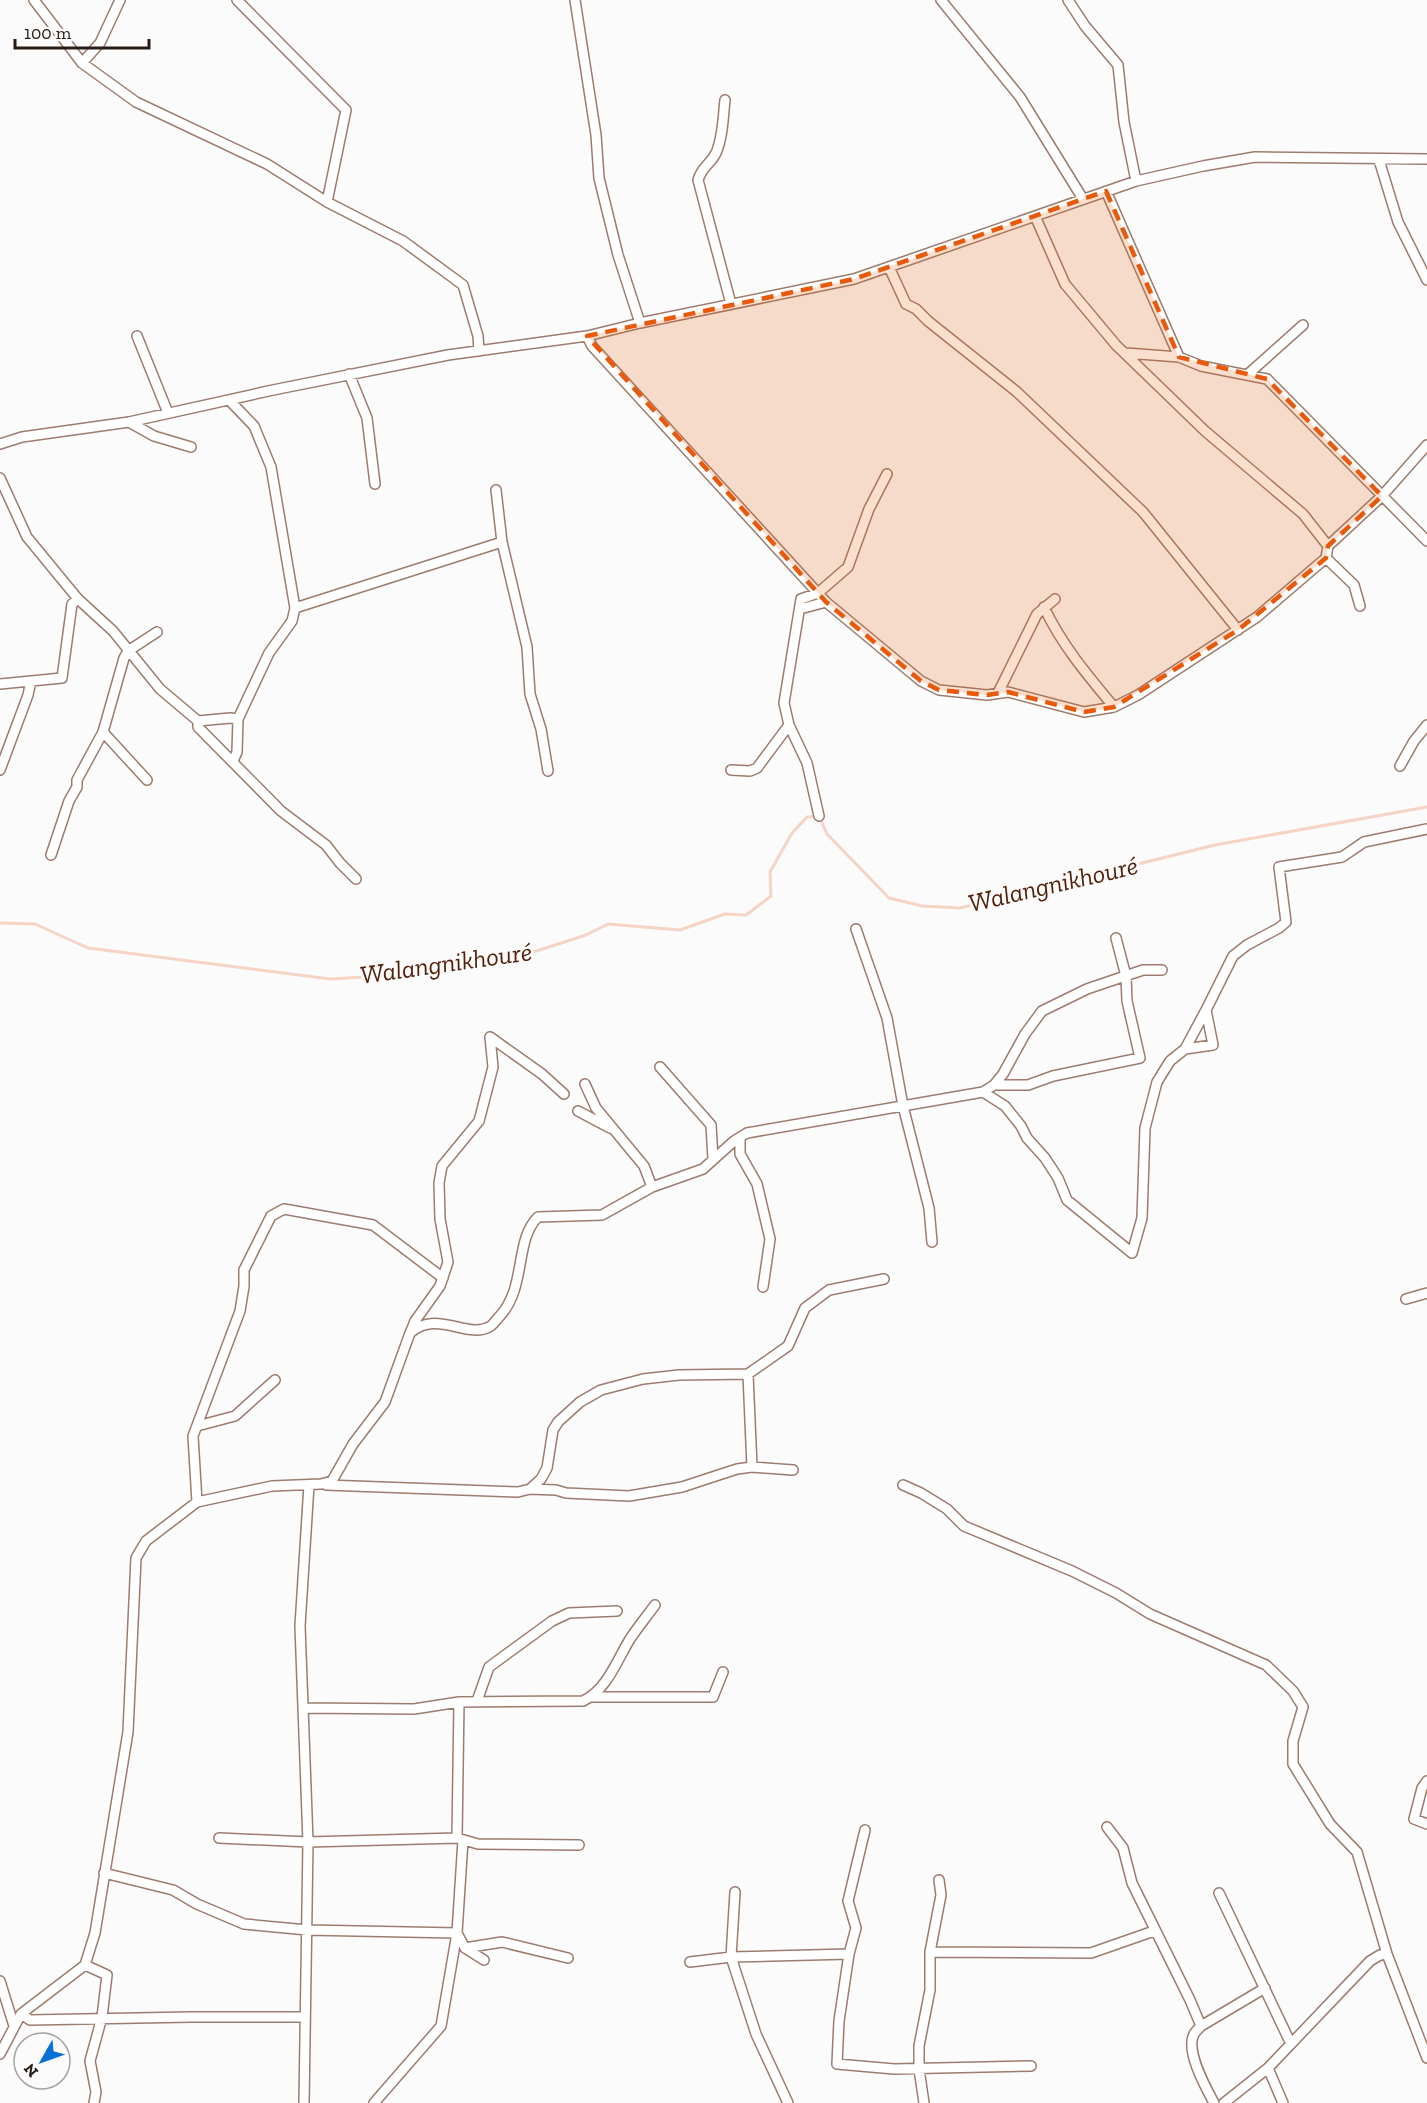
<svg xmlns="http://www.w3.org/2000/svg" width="1427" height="2103" font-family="'Zilla Slab',serif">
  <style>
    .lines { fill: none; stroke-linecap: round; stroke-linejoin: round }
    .stream { stroke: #f5d3c5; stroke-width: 3 }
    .minor-casing { stroke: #9c7c6e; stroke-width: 12 }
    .minor { stroke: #fff; stroke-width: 9 }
    .marked { fill: #e8590c; fill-opacity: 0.2; stroke: #e8590c; stroke-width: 4.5; stroke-dasharray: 12 8; stroke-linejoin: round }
    .labels { text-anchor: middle; stroke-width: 6; stroke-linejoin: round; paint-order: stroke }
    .water-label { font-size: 26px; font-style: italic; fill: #532109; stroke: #fbfbfb }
  </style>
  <rect width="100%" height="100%" fill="#fbfbfb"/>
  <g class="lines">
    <!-- stream -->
    <path class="stream" d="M 0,923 L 35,924 L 88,948 L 330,979 L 383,976 L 521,956 L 586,935 L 608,924 L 680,930 L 725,914 L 746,915 L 771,896 L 770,872 L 792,833 L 807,817 L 819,816 L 827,834 L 889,898 L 922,906 L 960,908 L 1215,845 L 1427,807"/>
    <defs>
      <path id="minor" d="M 34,0 L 82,63 L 136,102 L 267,164 L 327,202 L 403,241 L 463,285 L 478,336 L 479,351
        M 237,0 L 346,110 L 327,202
        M 575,0 L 596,135 L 599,178 L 618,255 L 640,323
        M 941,0 L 1020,97 L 1083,199
        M 1068,0 L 1085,26 L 1118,65 L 1124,122 L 1136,181
        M 82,63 L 100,43 L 120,0
        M 725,100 C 723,117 723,137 716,153 C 710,165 702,166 698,180 L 731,304
        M 1379,160 L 1398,222 L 1427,280
        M 1106,191 L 1179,357
        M 1035,216 L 1065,284 L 1116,345 L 1205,431 L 1303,514 L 1328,546
        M 889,267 L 906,304 L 916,309 L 928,321 L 1017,392 L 1143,512 L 1238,630
        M 137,336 L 168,413
        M 587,336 L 592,346 L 826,602 L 921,681 L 939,690 L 987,695 L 1008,692 L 1084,712 L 1114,707 L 1138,695 L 1257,617 L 1326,558 L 1328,546 L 1382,496 L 1427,445
        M 1126,353 L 1179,357 L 1201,366 L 1267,379 L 1427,541
        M 349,374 L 367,418 L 375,484
        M 1247,375 L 1303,325
        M 229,400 L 254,426 L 271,467 L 295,608
        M 129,422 L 154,436 L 191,447
        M 0,444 L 22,437 L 129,422 L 273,390 L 448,355 L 587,336 L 640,323 L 854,279 L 1136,181 L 1203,166 L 1255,157 L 1427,159
        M 0,478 L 27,537 L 78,599 L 113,631 L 160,689 L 198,721 L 198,727 L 281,811 L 326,845 L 340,863 L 356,879
        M 496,490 L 502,542 L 527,647 L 530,694 L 541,729 L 548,771
        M 1326,558 L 1354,585 L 1360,606
        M 1044,607 C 1061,644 1088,676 1114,707
        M 800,609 L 826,602
        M 0,684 L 62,678 L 72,604 L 78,599
        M 998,693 L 1037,614 L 1055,599
        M 198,721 L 230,718 L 238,719
        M 103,732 L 147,780
        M 233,761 L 237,752 L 238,719 L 269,653 L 292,621 L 295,608 L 502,542
        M 1400,766 L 1414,741 L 1427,725
        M 0,770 L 28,695 L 31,681
        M 731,770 L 750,771 L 757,768 L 789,725
        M 819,816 L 807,763 L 789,725 L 784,703 L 801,599 L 818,593 L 848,567 L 869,509 L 887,474
        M 51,855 L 69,801 L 77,787 L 77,780 L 103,732 L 124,658 L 128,651 L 157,632
        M 856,929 L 887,1018 L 903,1106 L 929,1208 L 932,1242
        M 490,1037 L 542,1074 L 564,1094
        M 1185,1049 L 1206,1010
        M 660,1067 L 711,1125 L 713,1159
        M 585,1084 L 596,1108 L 644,1166 L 652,1187
        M 994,1085 L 1028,1085 L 1053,1076 L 1140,1058 L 1127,1001 L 1126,976 L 1116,938
        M 983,1092 L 1005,1106 L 1021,1126 L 1027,1138 L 1045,1158 L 1058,1178 L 1067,1200 L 1132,1253 L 1142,1218 L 1145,1128 L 1157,1082 L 1170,1061 L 1185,1049 L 1213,1045 L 1206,1010 L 1233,956 L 1247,945 L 1279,928 L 1286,922 L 1279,867 L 1342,857 L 1364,842 L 1427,829
        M 578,1111 L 610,1128
        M 740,1138 L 740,1154 L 757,1184 L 770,1239 L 763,1287
        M 1406,1299 L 1427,1293
        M 411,1331 L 415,1321 L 440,1286 L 448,1262 L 440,1219 L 439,1183 L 442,1166 L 479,1121 L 493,1067 L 490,1037
        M 748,1374 L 752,1467
        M 197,1426 L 235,1416 L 275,1380
        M 326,1485 L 518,1492 L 530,1489 L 541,1479 L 547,1468 L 553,1430 L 558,1422 L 580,1402 L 601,1390 L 643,1379 L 679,1375 L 748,1374 L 788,1346 L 805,1308 L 829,1290 L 884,1279
        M 903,1485 L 921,1493 L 947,1509 L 964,1526 L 1072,1571 L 1116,1593 L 1150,1614 L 1266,1665 L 1293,1691 L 1303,1707 L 1293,1741 L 1293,1764 L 1330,1824 L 1357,1852 L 1387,1954 L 1427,2058
        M 530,1489 L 556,1490 L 566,1493 L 629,1496 L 682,1487 L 737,1469 L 752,1467 L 793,1470
        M 197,1502 L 193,1436 L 240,1311 L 244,1286 L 244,1270 L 271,1216 L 284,1209 L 373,1225 L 443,1278
        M 590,1697 L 713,1697 L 723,1672
        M 477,1701 L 489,1667 L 552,1621 L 569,1613 L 617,1611
        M 303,1708 L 414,1709 L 459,1702 L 583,1701 C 607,1690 617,1660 630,1639 C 638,1627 647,1616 655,1605
        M 1427,1781 L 1422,1788 L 1414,1819 L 1427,1824
        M 1107,1827 L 1123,1848 L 1132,1883 L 1190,2000 L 1201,2026 C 1198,2029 1196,2031 1194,2034 C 1185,2051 1206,2088 1214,2103
        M 219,1838 L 308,1842 L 457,1838 L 478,1844 L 579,1845
        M 457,1838 L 459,1702
        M 463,1840 L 457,1933 L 465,1948 L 484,1960
        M 104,1873 L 173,1890 L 197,1904 L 244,1924 L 307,1930 L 457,1933 L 441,2026 L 374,2103
        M 735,1892 L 731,1957 L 756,2034 L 788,2103
        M 1219,1893 L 1291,2044
        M 465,1948 L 502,1942 L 568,1958
        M 930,1952 L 1091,1953 L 1154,1931
        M 849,1954 L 856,1928 L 848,1901 L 865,1830
        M 690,1962 L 731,1957 L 849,1954 L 839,2021 L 837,2064 L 894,2069 L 1031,2066
        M 0,1981 L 14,2026
        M 21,2014 L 30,2020 L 191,2017 L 305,2017
        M 1201,2026 L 1265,1988
        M 0,2054 L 21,2014 L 85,1965
        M 1268,2068 L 1283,2103
        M 94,2103 L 96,2092 L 90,2061 L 102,2017 L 107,1975 L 85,1965 L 95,1933 L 128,1732 L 136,1558 L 146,1541 L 197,1502 L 272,1486 L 321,1484 L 332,1481 L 353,1444 L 385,1402 L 410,1333 C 436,1309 467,1339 489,1327 C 492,1326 496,1320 499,1317 C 527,1288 514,1240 538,1217 L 602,1215 L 652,1187 L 703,1169 L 734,1141 L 747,1133 L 983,1092 L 994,1085 L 1003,1074 L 1025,1034 L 1042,1011 L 1087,989 L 1143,970 L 1162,970
        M 304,2103 L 308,1842 L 300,1626 L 309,1485
        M 924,2103 L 919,2069 L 919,2046 L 930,1990 L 930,1952 L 941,1895 L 939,1880
        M 1224,2103 L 1268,2068 L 1370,1961 L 1380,1955 L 1387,1954"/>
    </defs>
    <!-- minor casing -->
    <use href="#minor" class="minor-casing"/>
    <!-- minor -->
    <use href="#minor" class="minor"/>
  </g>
  <!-- marked area -->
  <path class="marked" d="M 1106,191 L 1179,357 L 1267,379 L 1382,496 L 1328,546 L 1326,558 L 1238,630 L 1114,707 L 1084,712 L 1008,692 L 987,695 L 939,690 L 921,681 L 826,602 L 587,336 L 854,279 Z"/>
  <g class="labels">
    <!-- water labels -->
    <g class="water-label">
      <text transform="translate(1053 884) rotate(-13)" y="9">Walangnikhouré</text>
      <text transform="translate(446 963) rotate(-8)" y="9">Walangnikhouré</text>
    </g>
  </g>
  <!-- north arrow -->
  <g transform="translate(42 2061) rotate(230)"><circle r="28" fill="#fbfbfb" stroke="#a7a29f" stroke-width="1.5"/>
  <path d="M0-4.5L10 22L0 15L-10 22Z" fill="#0870d8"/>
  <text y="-9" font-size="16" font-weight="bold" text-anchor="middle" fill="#291c16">N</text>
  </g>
  <!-- scale -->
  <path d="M15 39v9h134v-9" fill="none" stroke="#291c16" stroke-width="3"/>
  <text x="24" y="39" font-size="18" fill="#291c16" stroke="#fbfbfb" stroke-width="4.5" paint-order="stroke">100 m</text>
</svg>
